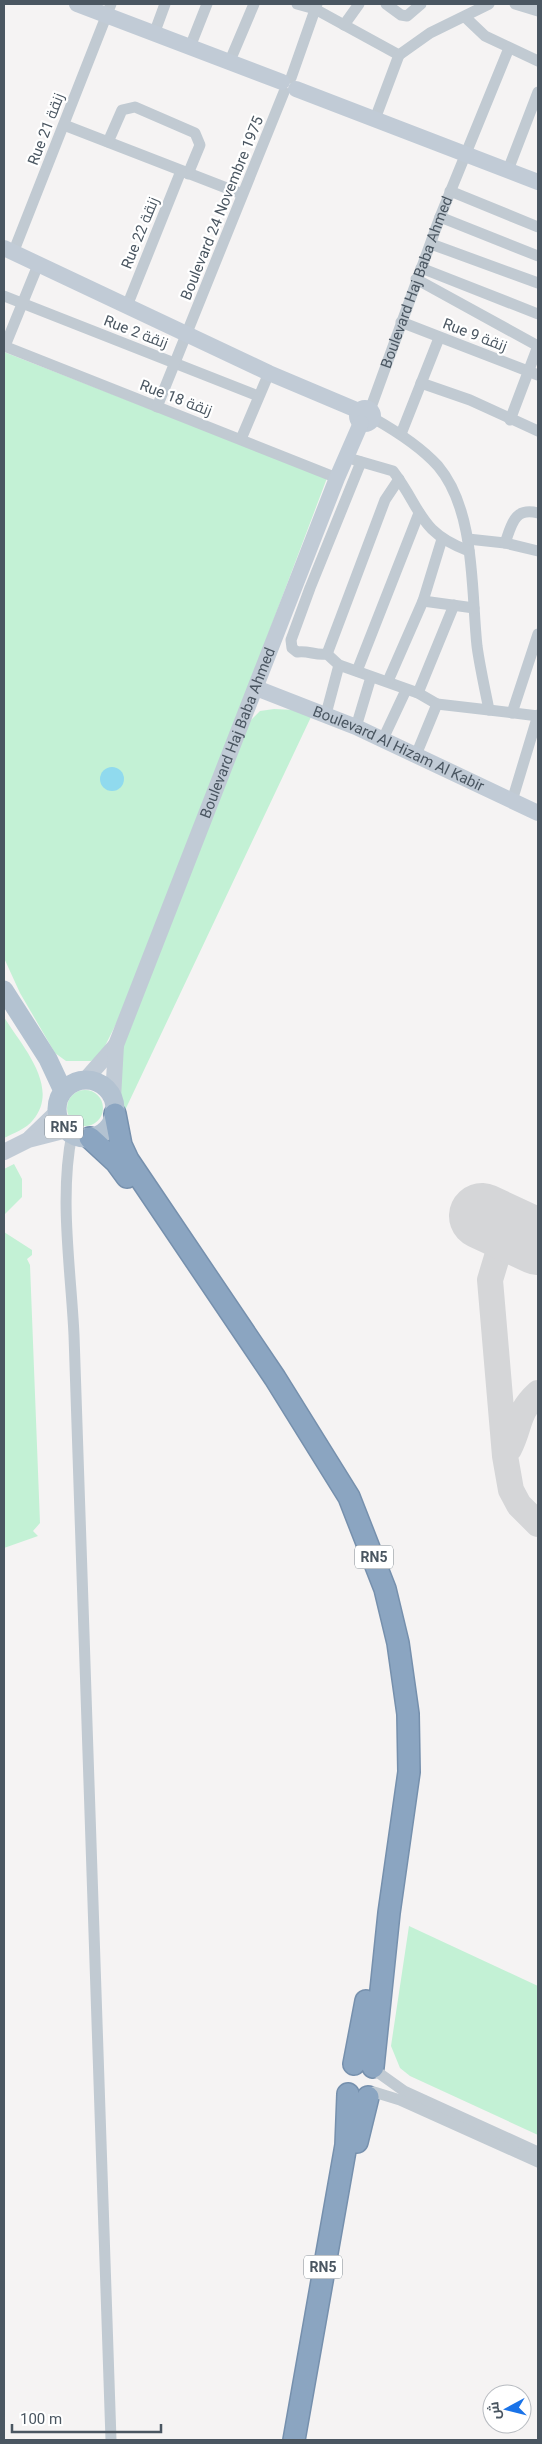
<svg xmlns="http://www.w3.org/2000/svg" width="542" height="2444" font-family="Roboto,Cairo,sans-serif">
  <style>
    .green { fill: #c3f1d5 }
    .water { fill: #90daee }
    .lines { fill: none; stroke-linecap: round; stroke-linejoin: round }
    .taxiway { stroke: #d5d6d8; stroke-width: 26 }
    .runway { stroke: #d5d6d8; stroke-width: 66 }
    .highway-casing { stroke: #7690ad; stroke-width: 24 }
    .street { stroke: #c1cad2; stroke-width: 11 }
    .secondary { stroke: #c1cbd6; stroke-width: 16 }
    .primary { stroke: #b3c2d1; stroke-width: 19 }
    .highway { stroke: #8ba5c1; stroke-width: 21 }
    .labels { text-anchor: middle; stroke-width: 4.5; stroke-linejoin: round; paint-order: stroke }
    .shield { fill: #fff; stroke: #808990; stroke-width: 1 }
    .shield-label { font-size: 14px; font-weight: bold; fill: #4a5661 }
    .street-label { font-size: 15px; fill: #4a5661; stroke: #fff }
  </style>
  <rect width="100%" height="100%" fill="#f5f3f3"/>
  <!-- green -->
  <path class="green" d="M 4,352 L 327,478 L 237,717 L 120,1016 L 101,1054 L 91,1061 L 66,1061 L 55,1053 L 20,993 L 4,958 Z
    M 274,709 L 295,710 L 311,717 L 119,1123 L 119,1056 L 247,724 L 260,711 Z
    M 4,1017 C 21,1045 61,1087 33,1120 C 26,1129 14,1133 4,1138 Z
    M67 1108a18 18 0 1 1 36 0a18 18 0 1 1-36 0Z
    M 14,1164 L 22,1179 L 22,1197 L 4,1215 L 4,1169 Z
    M 4,1232 L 32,1250 L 32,1255 L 27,1259 L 30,1265 L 40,1523 L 33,1531 L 38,1536 L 4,1548 Z
    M 409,1926 L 538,1986 L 538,2135 L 410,2076 L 400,2068 L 391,2046 Z"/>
  <!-- water -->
  <path class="water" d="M100 779a12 12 0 1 1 24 0a12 12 0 1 1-24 0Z"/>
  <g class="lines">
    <!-- taxiway -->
    <path class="taxiway" d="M 506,1227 L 490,1280 L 505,1456 L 511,1490 L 519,1505 L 538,1524
      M 509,1449 C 521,1426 516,1413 538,1393"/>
    <!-- runway -->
    <path class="runway" d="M 482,1216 L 538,1242"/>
    <defs>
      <path id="highway" d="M 115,1114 L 121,1145 L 128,1160 L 275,1378 L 349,1497 L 385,1589 L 398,1643 L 408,1714 L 409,1772 L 389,1913 L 373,2067
        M 90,1138 L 116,1162 L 127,1177
        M 354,2064 L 366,2001
        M 357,2142 L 368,2097
        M 294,2440 L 346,2145 L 348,2094"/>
    </defs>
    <!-- highway casing -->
    <use href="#highway" class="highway-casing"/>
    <!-- street -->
    <g class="street">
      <path d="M 297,4 L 315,9 L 399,55 L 430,33 L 489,4"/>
      <path d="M 386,4 L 401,15 L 407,16 L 421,4"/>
      <path d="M 515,4 L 538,11"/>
      <path d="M 465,17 L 485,36 L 538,61"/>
      <path d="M 344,25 L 359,4"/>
      <path d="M 154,34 L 165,4"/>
      <path d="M 190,47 L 207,4"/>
      <path d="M 229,63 L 254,4"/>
      <path d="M 291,78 L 317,4"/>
      <path d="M 375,119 L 399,55"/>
      <path d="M 64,125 L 242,194"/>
      <path d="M 108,142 L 122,110 L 135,107 L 195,133 L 200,145 L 188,174"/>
      <path d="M 508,170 L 538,92"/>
      <path d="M 450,191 L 538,227"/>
      <path d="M 440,217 L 538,256"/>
      <path d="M 431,244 L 538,283"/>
      <path d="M 13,253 L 111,4"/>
      <path d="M 421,268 L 538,314"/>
      <path d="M 416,279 L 538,346"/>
      <path d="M 4,296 L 258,396"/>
      <path d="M 127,306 L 181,171"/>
      <path d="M 401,322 L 538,375"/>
      <path d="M 4,346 L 337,478"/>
      <path d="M 5,346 L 38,265"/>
      <path d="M 421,383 L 470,400 L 538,431"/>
      <path d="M 157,407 L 284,92"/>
      <path id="s1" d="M 370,410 L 440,217 L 509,48"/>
      <path d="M 373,418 C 396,431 420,446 438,466 C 476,511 471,591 477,646 C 480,668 485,689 489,710 L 538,716"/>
      <path d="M 510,420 L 538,346"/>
      <path d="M 401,434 L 439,338"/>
      <path d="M 241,439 L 269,373"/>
      <path d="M 355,460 L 393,471 C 422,509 418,532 469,551"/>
      <path d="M 361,462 L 310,588 L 291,640 L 292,648 L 297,652 C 308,650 316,656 327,654 L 339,665 L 418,693 L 437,704"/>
      <path d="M 468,539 L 505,543 L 538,551"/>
      <path d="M 505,543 C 512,524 514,507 538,513"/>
      <path d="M 423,601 L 474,608"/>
      <path d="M 327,654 L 385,500 L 399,479"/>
      <path d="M 357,671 L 419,513"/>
      <path d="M 388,681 L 423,601 L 442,539"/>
      <path d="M 418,693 L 454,605"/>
      <path d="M 512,713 L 538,634"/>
      <path d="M 326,714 L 339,665"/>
      <path d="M 356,727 L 371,677"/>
      <path d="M 383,739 L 406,690"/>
      <path d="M 416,755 L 437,704 L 489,710"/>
      <path d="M 512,801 L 538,715"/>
      <path d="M 72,1134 C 59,1197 71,1271 74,1335 L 111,2440"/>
      <path d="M 376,2071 L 404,2091 L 538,2152"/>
      <path d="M 374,2092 L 400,2100 L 538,2162"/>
    </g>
    <!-- secondary -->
    <g class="secondary">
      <path d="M 77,4 L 282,82"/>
      <path d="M 296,89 L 538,182"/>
      <path d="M 4,248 L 269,373 L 359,411"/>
      <circle cx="365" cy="416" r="8"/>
      <path id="s2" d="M 256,688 L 356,727 L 538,813"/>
      <path d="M 86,1079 L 116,1045"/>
      <path id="s3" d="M 113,1098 L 116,1045 L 337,478 L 361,423"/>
      <path d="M 30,1138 L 57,1112"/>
      <path d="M 4,1152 L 28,1140 L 67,1130"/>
    </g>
    <!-- primary -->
    <path class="primary" d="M 4,990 L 48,1059 L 63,1091
      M57 1109a29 29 0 1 1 58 0a29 29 0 1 1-58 0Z"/>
    <!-- highway -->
    <use href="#highway" class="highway"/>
  </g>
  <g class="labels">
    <!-- shield labels -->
    <g class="shield">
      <rect x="45" y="1115.5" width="38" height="23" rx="4"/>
      <rect x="355" y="1545.5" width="38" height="23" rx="4"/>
      <rect x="304" y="2255.5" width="38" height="23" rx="4"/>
    </g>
    <g class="shield-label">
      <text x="64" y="1132">RN5</text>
      <text x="374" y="1562">RN5</text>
      <text x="323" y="2272">RN5</text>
    </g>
    <!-- street labels -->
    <g class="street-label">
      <text transform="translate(46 129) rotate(-69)" y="5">Rue 21 زنقة</text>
      <text transform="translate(222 208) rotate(-68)" y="5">Boulevard 24 Novembre 1975</text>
      <text transform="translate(140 233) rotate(-68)" y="5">Rue 22 زنقة</text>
      <text dy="5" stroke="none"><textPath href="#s1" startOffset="136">Boulevard Haj Baba Ahmed</textPath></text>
      <text transform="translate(136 332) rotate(21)" y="5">Rue 2 زنقة</text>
      <text transform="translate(475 335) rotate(21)" y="5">Rue 9 زنقة</text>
      <text transform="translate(176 398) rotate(21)" y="5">Rue 18 زنقة</text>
      <text dy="5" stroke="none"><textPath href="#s3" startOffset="388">Boulevard Haj Baba Ahmed</textPath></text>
      <text dy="5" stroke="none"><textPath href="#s2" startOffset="155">Boulevard Al Hizam Al Kabir</textPath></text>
    </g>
  </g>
  <!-- border -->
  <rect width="542" height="2444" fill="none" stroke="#4a5661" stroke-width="10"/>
  <!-- north arrow -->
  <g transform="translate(507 2409) rotate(263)"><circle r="24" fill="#ffffff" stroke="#b7bbc0"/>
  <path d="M0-4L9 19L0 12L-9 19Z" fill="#1a73e8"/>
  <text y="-8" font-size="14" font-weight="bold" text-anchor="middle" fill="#4a5661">ش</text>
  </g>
  <!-- scale -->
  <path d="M12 2424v8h149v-8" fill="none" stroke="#4a5661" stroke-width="2.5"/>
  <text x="20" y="2424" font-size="15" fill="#4a5661" stroke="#ffffff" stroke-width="4" paint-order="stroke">100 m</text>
</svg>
